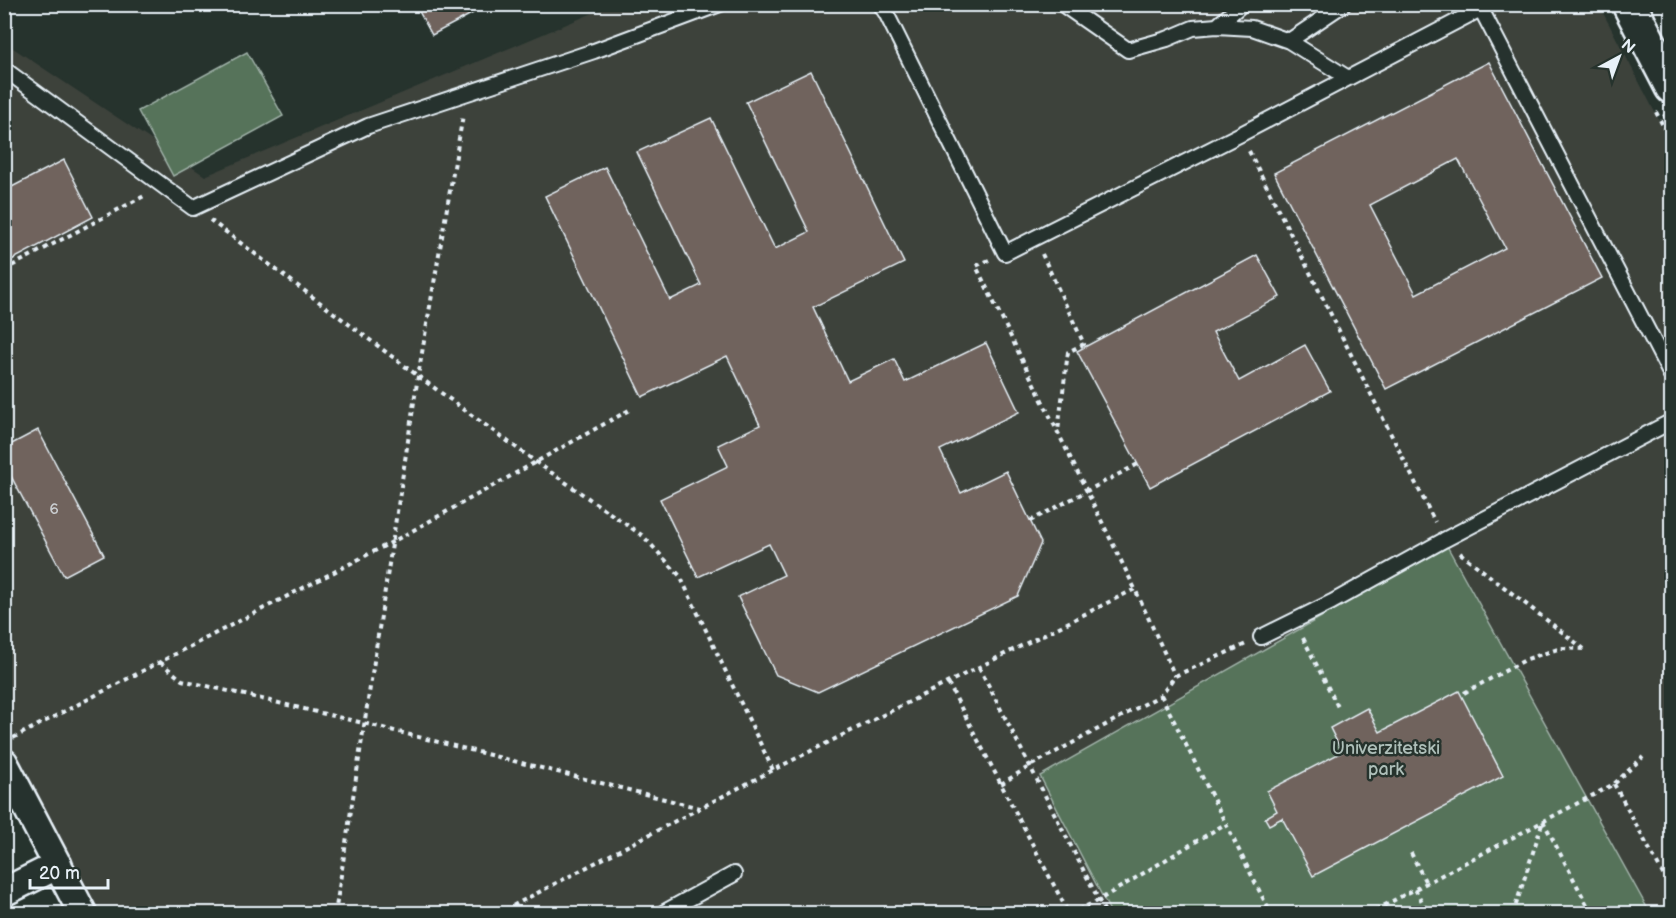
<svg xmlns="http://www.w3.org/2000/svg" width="1676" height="918" font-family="'Balsamiq Sans',sans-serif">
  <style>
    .built { fill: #3c423b }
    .green { fill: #57735a; stroke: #a0b2a9; stroke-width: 1.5 }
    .building { fill: #70645d; stroke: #e8f1f8; stroke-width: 1.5; fill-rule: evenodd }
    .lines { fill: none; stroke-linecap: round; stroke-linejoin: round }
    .service-casing { stroke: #e8f1f8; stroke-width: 18 }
    .minor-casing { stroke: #e8f1f8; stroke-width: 32 }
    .secondary-casing { stroke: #e8f1f8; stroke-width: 38 }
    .path { stroke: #e8f1f8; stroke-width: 4; stroke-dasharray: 4.5 4.5; stroke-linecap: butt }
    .service { stroke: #26332d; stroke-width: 14 }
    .minor { stroke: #26332d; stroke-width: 27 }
    .secondary { stroke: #26332d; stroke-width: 33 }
    .path-bridge { stroke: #e8f1f8; stroke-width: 4; stroke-dasharray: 4.5 4.5; stroke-linecap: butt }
    .labels { text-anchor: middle; stroke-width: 5; stroke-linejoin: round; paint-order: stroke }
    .number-label { font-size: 15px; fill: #caced1 }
    .park-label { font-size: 18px; fill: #aebfb9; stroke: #26332d }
  </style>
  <rect width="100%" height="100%" fill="#26332d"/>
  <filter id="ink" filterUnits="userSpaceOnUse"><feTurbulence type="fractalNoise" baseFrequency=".0167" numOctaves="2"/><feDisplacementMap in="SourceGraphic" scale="12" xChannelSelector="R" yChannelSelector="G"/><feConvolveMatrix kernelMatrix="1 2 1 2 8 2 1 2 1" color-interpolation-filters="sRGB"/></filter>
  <g filter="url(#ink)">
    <!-- built -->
    <path class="built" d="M 612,5 L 1599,5 L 1671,143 L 1671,913 L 89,913 L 5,750 L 4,42 L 205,176 Z"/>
    <!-- green -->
    <path class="green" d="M 247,52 L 283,116 L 173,176 L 138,111 Z
      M 1447,546 L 1650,913 L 1111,913 L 1040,776 Z"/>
    <!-- building -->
    <path class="building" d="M 415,4 L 490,4 L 432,35 Z
      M 1489,62 L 1602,278 L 1386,389 L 1274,173 ZM 1458,159 L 1505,248 L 1416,294 L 1370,205 Z
      M 811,71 L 904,263 L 813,307 L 848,381 L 894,359 L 905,382 L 986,343 L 1019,412 L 940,450 L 961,493 L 1006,471 L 1041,543 L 1018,596 L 818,692 L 776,675 L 738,597 L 784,575 L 769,544 L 698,577 L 660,499 L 728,466 L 718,445 L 760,425 L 727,356 L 642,397 L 545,196 L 605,167 L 670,300 L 701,285 L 637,152 L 711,118 L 775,249 L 809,232 L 746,102 Z
      M 64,160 L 93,217 L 4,264 L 4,191 Z
      M 1257,255 L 1280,297 L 1213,332 L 1239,381 L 1305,345 L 1330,391 L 1150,487 L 1077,351 Z
      M 38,430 L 104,555 L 64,576 L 4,463 L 4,448 Z
      M 1459,691 L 1503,776 L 1313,876 L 1282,818 L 1269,825 L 1265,818 L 1277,811 L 1267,791 L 1342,752 L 1330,728 L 1367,708 L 1380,732 Z"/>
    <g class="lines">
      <defs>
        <path id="service" d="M 880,4 L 886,13 L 1005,253 L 1241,134 L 1490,4
          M 1062,4 L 1128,50 L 1167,39 L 1193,28 L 1217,26 L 1252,28 L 1289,41 L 1348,78
          M 1476,4 L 1481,9 L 1672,377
          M 1217,26 L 1242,4
          M 1289,41 L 1344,4
          M 4,69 L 193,208 L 368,126 L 594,51 L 720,4
          M 1261,637 L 1332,602 L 1444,540 L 1672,421
          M 661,914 L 734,874"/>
        <path id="minor" d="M 4,763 L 83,914
          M 4,892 L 58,865"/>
        <path id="secondary" d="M 1629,4 L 1672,87"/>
      </defs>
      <!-- service casing -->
      <use href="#service" class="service-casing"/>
      <!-- minor casing -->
      <use href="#minor" class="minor-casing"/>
      <!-- secondary casing -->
      <use href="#secondary" class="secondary-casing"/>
      <!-- path -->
      <path class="path" d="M 1656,112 L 1672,143
        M 1664,114 L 1672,128
        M 1249,151 L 1435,522
        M 210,220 L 418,376 L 536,462 L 643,536 L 680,576 L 773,770
        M 1042,254 L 1084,344 L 1068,352 L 1058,431
        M 989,260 L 976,266 L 1135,589 L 1175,676
        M 4,270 L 144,196
        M 1460,553 L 1584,649
        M 1303,638 L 1338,707
        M 160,662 L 182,680 L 363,723 L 700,808
        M 979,667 L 1106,914
        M 948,683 L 1069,914
        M 1464,693 L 1527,659 L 1561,648 L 1583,649
        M 1161,695 L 1271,914
        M 13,738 L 394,541 L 631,409
        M 1001,784 L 1030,766 L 1161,695 L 1175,676 L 1246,644
        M 1614,784 L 1672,891
        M 1543,821 L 1592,914
        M 1411,853 L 1426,883
        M 1415,889 L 1429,914
        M 335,914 L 418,376 L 463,115
        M 497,914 L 773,770 L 1135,589
        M 1070,914 L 1099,900 L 1225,824
        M 1368,914 L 1614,784 L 1643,757
        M 1513,914 L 1543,821"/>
      <!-- service -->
      <use href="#service" class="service"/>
      <!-- minor -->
      <use href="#minor" class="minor"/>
      <!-- secondary -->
      <use href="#secondary" class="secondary"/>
      <!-- path-bridge -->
      <path class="path-bridge" d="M 1030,521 L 1138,464"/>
    </g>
  </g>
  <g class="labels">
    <!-- number labels -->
    <g class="number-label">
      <text x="54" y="514">6</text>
    </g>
    <!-- park labels -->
    <g class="park-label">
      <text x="1386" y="754">Univerzitetski<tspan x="1386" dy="21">park</tspan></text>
    </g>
  </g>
  <!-- margin -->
  <rect width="1676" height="918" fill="none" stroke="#26332d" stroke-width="24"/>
  <rect x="12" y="12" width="1652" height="894" fill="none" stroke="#e8f1f8" stroke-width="2" filter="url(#ink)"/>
  <!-- north arrow -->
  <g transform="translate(1619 57) rotate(41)" stroke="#26332d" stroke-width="4.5" paint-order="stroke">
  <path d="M0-4.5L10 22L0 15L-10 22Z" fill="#e8f1f8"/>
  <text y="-9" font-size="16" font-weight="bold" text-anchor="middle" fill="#e8f1f8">N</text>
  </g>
  <!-- scale -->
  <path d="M30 879v9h78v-9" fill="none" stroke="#e8f1f8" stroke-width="3"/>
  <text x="39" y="879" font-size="18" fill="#e8f1f8" stroke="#26332d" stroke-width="4.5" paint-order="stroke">20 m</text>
</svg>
